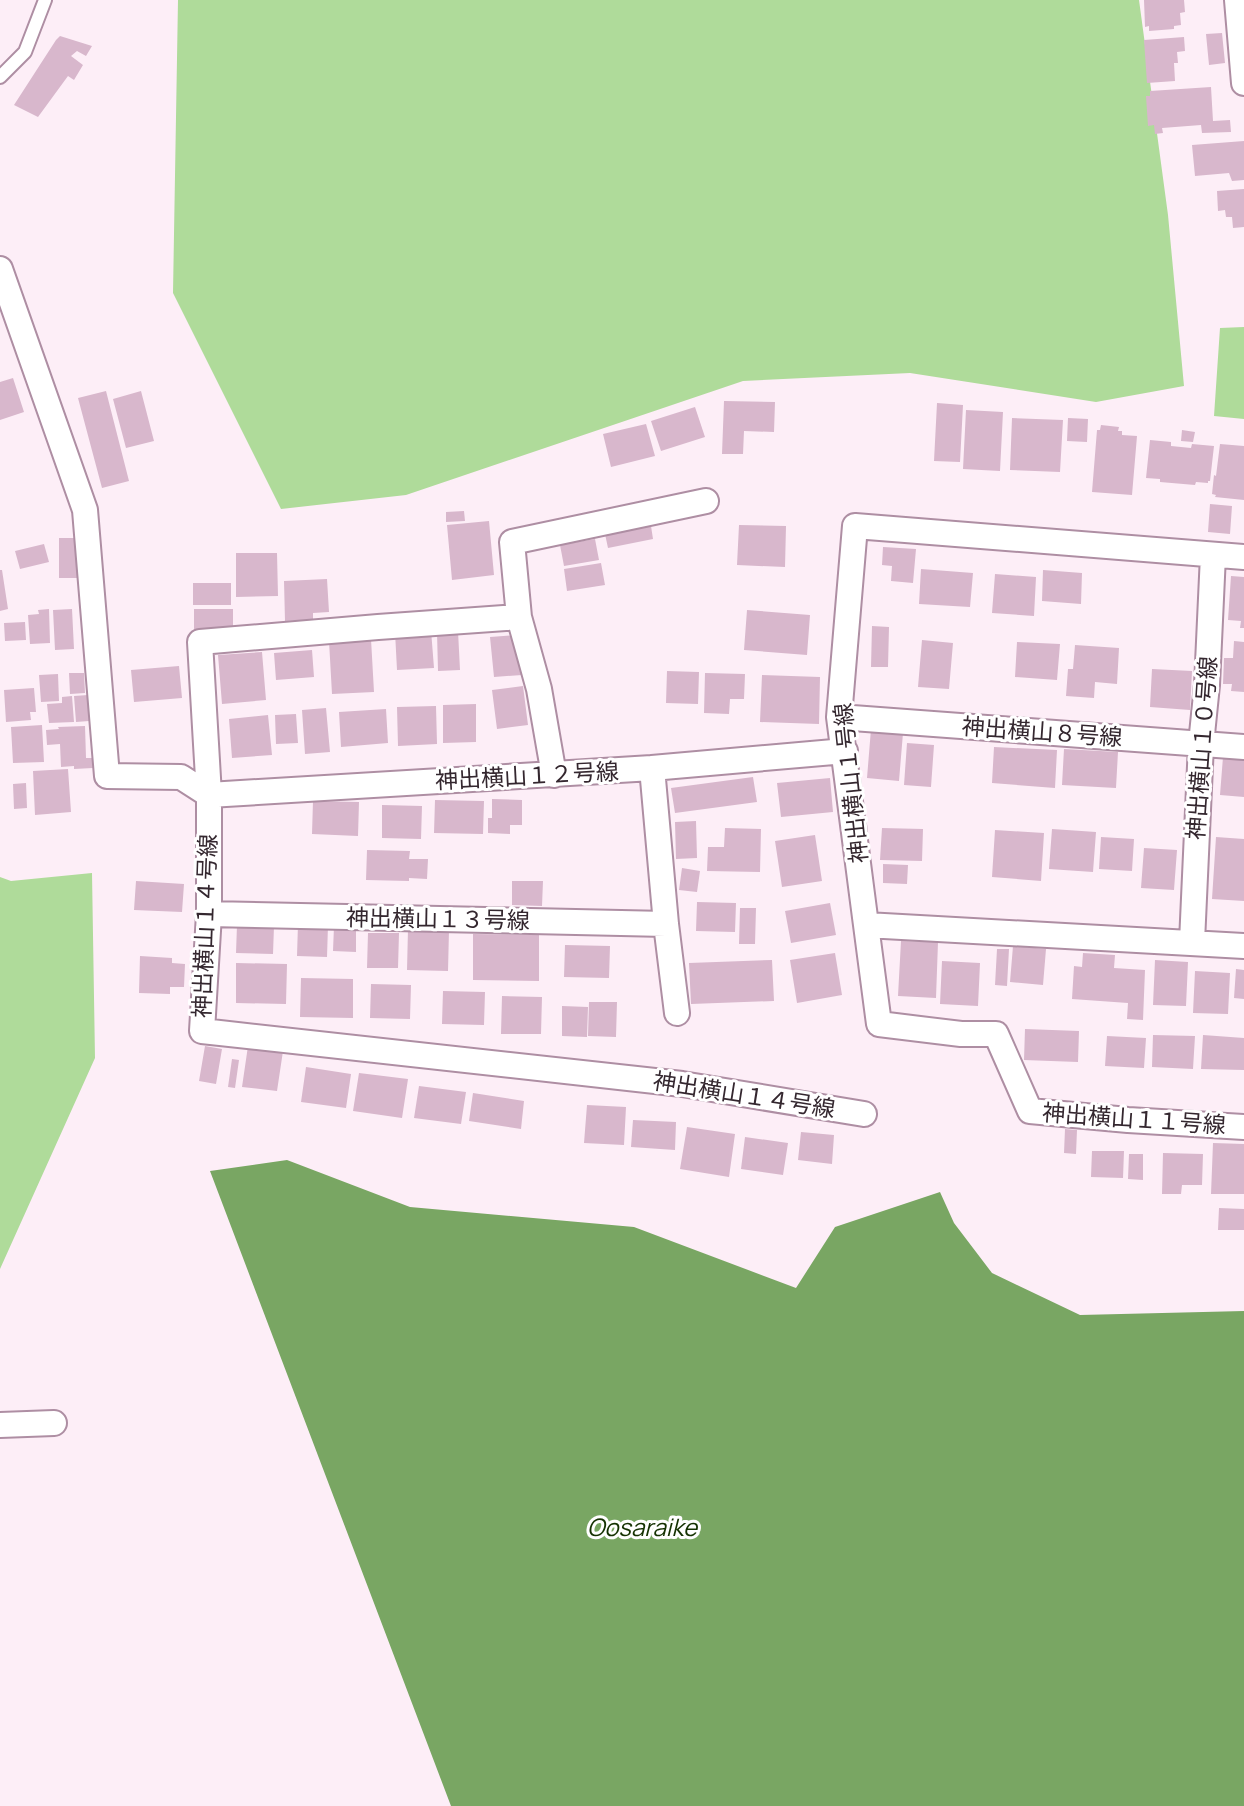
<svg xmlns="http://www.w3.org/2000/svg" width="1244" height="1806" font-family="Manrope,'Noto Sans JP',sans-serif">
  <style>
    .green { fill: #afdb9a }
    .water { fill: #79a663 }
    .building { fill: #d8b7cc }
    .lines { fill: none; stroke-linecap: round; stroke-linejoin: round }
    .lane-casing { stroke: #ae8ea3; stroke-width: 16 }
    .street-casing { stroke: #ae8ea3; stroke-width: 28 }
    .lane { stroke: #fff; stroke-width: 12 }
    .street { stroke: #fff; stroke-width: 24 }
    .labels { text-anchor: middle; stroke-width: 6; stroke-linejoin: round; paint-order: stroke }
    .street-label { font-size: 23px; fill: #34272f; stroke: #fff }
    .water-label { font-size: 24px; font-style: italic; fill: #153202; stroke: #fff }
  </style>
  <rect width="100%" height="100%" fill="#fdeef7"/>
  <!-- green -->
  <path class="green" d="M 178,0 L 1139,0 L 1168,215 L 1184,386 L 1096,402 L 910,373 L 743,381 L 406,495 L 281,509 L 173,293 Z
    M 1244,327 L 1244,419 L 1214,416 L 1220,328 Z
    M 92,873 L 95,1058 L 0,1269 L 0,877 L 11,881 Z"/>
  <!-- water -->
  <path class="water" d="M 287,1160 L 410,1207 L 634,1227 L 796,1288 L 835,1227 L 940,1192 L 954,1223 L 992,1273 L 1080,1315 L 1244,1311 L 1244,1806 L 451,1806 L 210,1171 Z"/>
  <!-- building -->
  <path class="building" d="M 1144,0 L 1184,0 L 1185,12 L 1180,13 L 1181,25 L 1174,26 L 1174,29 L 1149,31 L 1149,26 L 1145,27 Z
    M 1222,33 L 1225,63 L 1209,65 L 1206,34 Z
    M 60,36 L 92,46 L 86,56 L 77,51 L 71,56 L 83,65 L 74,80 L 68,76 L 38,117 L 14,105 L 56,40 Z
    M 1184,37 L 1185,51 L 1177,52 L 1178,63 L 1174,63 L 1175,81 L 1147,83 L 1144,40 Z
    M 1211,87 L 1213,121 L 1230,120 L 1231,132 L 1202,133 L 1201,125 L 1162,128 L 1163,133 L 1155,134 L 1154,125 L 1148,126 L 1146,96 L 1150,96 L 1150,91 Z
    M 1244,141 L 1244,180 L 1232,181 L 1229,173 L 1195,176 L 1192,145 Z
    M 1244,189 L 1244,227 L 1233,228 L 1232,217 L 1226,217 L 1225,210 L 1218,211 L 1217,191 Z
    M 13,378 L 24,412 L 0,420 L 0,382 Z
    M 106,391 L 129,481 L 102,488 L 78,398 Z
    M 141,391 L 154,441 L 126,448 L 113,399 Z
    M 724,401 L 775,402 L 774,432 L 744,431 L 743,454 L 722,454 Z
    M 937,403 L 963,405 L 960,462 L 934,461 Z
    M 695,407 L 705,437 L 661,451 L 651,421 Z
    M 966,410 L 1003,412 L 1000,471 L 963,469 Z
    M 1012,418 L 1063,420 L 1060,472 L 1010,470 Z
    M 1068,418 L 1088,419 L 1087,442 L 1067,441 Z
    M 646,424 L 655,456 L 611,467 L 603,434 Z
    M 1101,425 L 1119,427 L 1118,431 L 1122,431 L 1122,435 L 1137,436 L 1132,495 L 1092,492 L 1097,430 L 1100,430 Z
    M 1182,430 L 1195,432 L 1193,442 L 1181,441 Z
    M 1150,440 L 1171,442 L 1171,446 L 1191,448 L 1192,444 L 1214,446 L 1210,481 L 1208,481 L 1208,483 L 1196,482 L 1195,485 L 1160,482 L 1160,479 L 1146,478 Z
    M 1220,444 L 1244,446 L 1244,500 L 1215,497 L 1216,495 L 1212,494 L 1214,475 L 1216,476 Z
    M 1210,504 L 1232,506 L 1230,534 L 1208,532 Z
    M 464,511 L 465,521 L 446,522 L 446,512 Z
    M 489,521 L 494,575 L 452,580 L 447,525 Z
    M 739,525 L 786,526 L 785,567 L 737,565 Z
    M 651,526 L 653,539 L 608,548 L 605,534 Z
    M 59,538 L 79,538 L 80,578 L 59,578 Z
    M 595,539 L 599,560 L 564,566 L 560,545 Z
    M 44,544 L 49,562 L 20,569 L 15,551 Z
    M 883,547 L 916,549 L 913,583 L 891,581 L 892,566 L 882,565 Z
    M 236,553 L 277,553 L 278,596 L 236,597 Z
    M 601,563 L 605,585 L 567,591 L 564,569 Z
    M 921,569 L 973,573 L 970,607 L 919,604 Z
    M 0,570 L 2,570 L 8,609 L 0,611 Z
    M 1043,570 L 1082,573 L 1081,604 L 1042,601 Z
    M 995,574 L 1036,577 L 1034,616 L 992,613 Z
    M 1231,576 L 1244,577 L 1244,628 L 1240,628 L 1241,621 L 1228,620 Z
    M 327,579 L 329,612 L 313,613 L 313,620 L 285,621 L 284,581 Z
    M 193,583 L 231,583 L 231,605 L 193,605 Z
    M 49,609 L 50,643 L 30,644 L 28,615 L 39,614 L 38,610 Z
    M 72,609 L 74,649 L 55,650 L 53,610 Z
    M 194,609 L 233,609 L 233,631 L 194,631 Z
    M 747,610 L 810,615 L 807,655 L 744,650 Z
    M 25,622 L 26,640 L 5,641 L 4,623 Z
    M 872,626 L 889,627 L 888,667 L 871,667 Z
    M 431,630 L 434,668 L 397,670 L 395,632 Z
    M 458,631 L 460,670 L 438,671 L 437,632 Z
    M 518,635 L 522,675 L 494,677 L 490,637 Z
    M 371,639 L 374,692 L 332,694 L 329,641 Z
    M 922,640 L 953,643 L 949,689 L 918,687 Z
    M 1234,641 L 1244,642 L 1244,692 L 1231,691 L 1232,684 L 1223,684 L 1224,658 L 1233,658 Z
    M 1017,642 L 1060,644 L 1057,680 L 1015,677 Z
    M 1075,645 L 1119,648 L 1117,684 L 1095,682 L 1094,698 L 1066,696 L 1068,669 L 1073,669 Z
    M 312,650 L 314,677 L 276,680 L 274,653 Z
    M 262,652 L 266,700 L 222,704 L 218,655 Z
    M 179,666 L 182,698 L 134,702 L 131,670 Z
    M 1152,669 L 1192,671 L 1190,710 L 1150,707 Z
    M 667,671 L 699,672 L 698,704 L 666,703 Z
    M 69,673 L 84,673 L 85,693 L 70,694 Z
    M 705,673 L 745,674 L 744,699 L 730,699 L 729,714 L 704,713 Z
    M 58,674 L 59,701 L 41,702 L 39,675 Z
    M 762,675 L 820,677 L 819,724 L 760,722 Z
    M 523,686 L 528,725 L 497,729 L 492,690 Z
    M 34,688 L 36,712 L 30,712 L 31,720 L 6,722 L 4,690 Z
    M 88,695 L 89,721 L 76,722 L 74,696 Z
    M 72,696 L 74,722 L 49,723 L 47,704 L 62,703 L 62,697 Z
    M 476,704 L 476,742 L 443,743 L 443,705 Z
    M 436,706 L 437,744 L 398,746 L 397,707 Z
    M 326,708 L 330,752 L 305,754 L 302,710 Z
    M 386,709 L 388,743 L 341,747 L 339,712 Z
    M 296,714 L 298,743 L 276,744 L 275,715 Z
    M 268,715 L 272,755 L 232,758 L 229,719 Z
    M 42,725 L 44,762 L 13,763 L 11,727 Z
    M 85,726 L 86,758 L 92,758 L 93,768 L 74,769 L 74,766 L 61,767 L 60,744 L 47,745 L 46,730 L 59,729 L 58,727 Z
    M 871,729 L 903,733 L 899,781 L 867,778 Z
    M 907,743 L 934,745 L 931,787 L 904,785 Z
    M 994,747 L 1057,750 L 1055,788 L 992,783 Z
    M 1064,749 L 1118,752 L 1116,788 L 1062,785 Z
    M 1223,757 L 1244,759 L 1244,797 L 1220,795 Z
    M 68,769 L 71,812 L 35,815 L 33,771 Z
    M 753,777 L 757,802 L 675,813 L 671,788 Z
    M 830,778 L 833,812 L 781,817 L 777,783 Z
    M 26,783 L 27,808 L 14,809 L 13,784 Z
    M 492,799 L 522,800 L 522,825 L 510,825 L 510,834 L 488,833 L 488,818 L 492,818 Z
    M 435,800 L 484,801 L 483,834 L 434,833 Z
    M 313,801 L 359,802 L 358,836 L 312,834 Z
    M 382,805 L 422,806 L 421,839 L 382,838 Z
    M 696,821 L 697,858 L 676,859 L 675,822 Z
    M 725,828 L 761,829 L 760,872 L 707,871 L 708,847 L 724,847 Z
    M 882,828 L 923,829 L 922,861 L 880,860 Z
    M 1052,829 L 1096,832 L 1093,872 L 1049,869 Z
    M 995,830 L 1044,833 L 1041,881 L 992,877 Z
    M 815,835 L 822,881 L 782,887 L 775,841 Z
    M 1101,837 L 1134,839 L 1132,871 L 1099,869 Z
    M 1216,837 L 1244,839 L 1244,901 L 1212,899 Z
    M 1144,848 L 1177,850 L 1174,890 L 1141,888 Z
    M 367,850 L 410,851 L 409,859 L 428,859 L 427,879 L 409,878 L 409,881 L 366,880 Z
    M 883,864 L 908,865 L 907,884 L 883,883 Z
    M 682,868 L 700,871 L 697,892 L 679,890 Z
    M 136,881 L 184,884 L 182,912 L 134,910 Z
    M 512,881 L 543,881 L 542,906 L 512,905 Z
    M 697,902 L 736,903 L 735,932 L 696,931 Z
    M 830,903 L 836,935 L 791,943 L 785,911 Z
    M 740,908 L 756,908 L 755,944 L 739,944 Z
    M 298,924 L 328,925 L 327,957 L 297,956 Z
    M 237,925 L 274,926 L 273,954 L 236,953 Z
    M 334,926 L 356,926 L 356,952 L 333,951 Z
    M 408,929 L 449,930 L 448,971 L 407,970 Z
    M 368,933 L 399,933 L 398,968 L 367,968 Z
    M 473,934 L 539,935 L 539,981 L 473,980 Z
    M 901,941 L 938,942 L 936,998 L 898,996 Z
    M 565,945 L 610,946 L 609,978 L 564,977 Z
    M 1013,946 L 1046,949 L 1043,985 L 1010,982 Z
    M 997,949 L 1009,949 L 1007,986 L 995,985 Z
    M 835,953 L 842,995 L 797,1003 L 790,960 Z
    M 1083,953 L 1115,955 L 1114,968 L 1145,970 L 1143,1020 L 1127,1019 L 1128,1003 L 1072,999 L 1074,966 L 1082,967 Z
    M 140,956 L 172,958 L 172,963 L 185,964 L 184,987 L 170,987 L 170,994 L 139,993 Z
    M 772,960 L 774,1001 L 691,1004 L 689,963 Z
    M 1155,960 L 1188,962 L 1186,1006 L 1153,1005 Z
    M 942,961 L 980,963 L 978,1006 L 940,1004 Z
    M 236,963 L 287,964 L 286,1004 L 236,1003 Z
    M 1236,969 L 1244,970 L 1244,999 L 1234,998 Z
    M 1195,971 L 1230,973 L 1228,1014 L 1193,1013 Z
    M 301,978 L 353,979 L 353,1018 L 300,1017 Z
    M 371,984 L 411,985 L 410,1019 L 370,1018 Z
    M 443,991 L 485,992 L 484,1025 L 442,1024 Z
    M 502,996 L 542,997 L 541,1034 L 501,1034 Z
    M 589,1002 L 617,1002 L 616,1037 L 588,1036 Z
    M 562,1006 L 588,1007 L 587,1037 L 562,1036 Z
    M 1025,1029 L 1079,1031 L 1078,1062 L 1024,1060 Z
    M 1153,1035 L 1195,1036 L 1193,1069 L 1152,1067 Z
    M 1203,1035 L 1244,1038 L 1244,1070 L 1201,1069 Z
    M 1107,1036 L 1146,1038 L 1144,1068 L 1105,1066 Z
    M 205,1046 L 222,1049 L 216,1084 L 199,1081 Z
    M 248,1046 L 283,1051 L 277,1091 L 242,1087 Z
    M 232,1059 L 239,1060 L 235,1088 L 228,1087 Z
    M 306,1067 L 351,1074 L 346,1108 L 301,1102 Z
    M 359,1073 L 408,1079 L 402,1118 L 353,1111 Z
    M 419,1086 L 466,1092 L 461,1124 L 414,1118 Z
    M 473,1093 L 524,1101 L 521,1129 L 469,1121 Z
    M 587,1105 L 626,1107 L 624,1145 L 584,1143 Z
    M 633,1120 L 676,1122 L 675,1150 L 631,1147 Z
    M 687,1127 L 735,1134 L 729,1177 L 680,1169 Z
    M 1065,1129 L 1077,1130 L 1076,1154 L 1064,1153 Z
    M 801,1132 L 834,1135 L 832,1164 L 798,1160 Z
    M 745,1137 L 788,1143 L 783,1175 L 741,1169 Z
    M 1213,1143 L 1244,1144 L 1244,1194 L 1211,1194 Z
    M 1092,1151 L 1124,1151 L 1123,1178 L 1091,1177 Z
    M 1163,1153 L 1203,1154 L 1202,1185 L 1182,1185 L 1181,1194 L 1162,1194 Z
    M 1129,1154 L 1143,1154 L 1143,1180 L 1128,1179 Z
    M 1219,1208 L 1244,1209 L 1244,1230 L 1218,1230 Z"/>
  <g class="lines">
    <defs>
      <path id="lane" d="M 0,77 L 25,52 L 45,0"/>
      <path id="street" d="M 1237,0 L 1244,83
        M 0,269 L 85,510 L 107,776 L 181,777 L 209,795 L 652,768 L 845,751
        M 1244,557 L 855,526 L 839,717 L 866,925 L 1244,946
        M 519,617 L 512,542 L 706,501
        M 839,717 L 1244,747
        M 652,768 L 666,924 L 677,1013
        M 554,775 L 539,689 L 519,617 L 378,627 L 200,642 L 209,795 L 209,914 L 202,1031 L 682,1084 L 864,1114
        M 209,914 L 666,924
        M 866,925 L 879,1024 L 961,1034 L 996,1034 L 1030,1111 L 1128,1120 L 1244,1127
        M 1192,942 L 1201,744 L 1207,685 L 1213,555
        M 0,1425 L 54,1423"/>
    </defs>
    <!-- lane casing -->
    <use href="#lane" class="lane-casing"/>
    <!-- street casing -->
    <use href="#street" class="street-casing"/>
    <!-- lane -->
    <use href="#lane" class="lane"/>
    <!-- street -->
    <use href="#street" class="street"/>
  </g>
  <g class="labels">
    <!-- street labels -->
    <g class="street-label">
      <text transform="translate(1042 732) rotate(4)" y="8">神出横山８号線</text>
      <text transform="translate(1202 748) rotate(-86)" y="8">神出横山１０号線</text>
      <text transform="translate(527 776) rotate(-3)" y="8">神出横山１２号線</text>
      <text transform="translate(851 783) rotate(-96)" y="8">神出横山１号線</text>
      <text transform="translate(438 919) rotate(1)" y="8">神出横山１３号線</text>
      <text transform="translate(205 926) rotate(-88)" y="8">神出横山１４号線</text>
      <text transform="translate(744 1095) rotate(9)" y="8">神出横山１４号線</text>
      <text transform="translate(1134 1119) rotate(4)" y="8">神出横山１１号線</text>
    </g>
    <!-- water labels -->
    <g class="water-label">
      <text x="642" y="1536">Oosaraike</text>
    </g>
  </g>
</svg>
